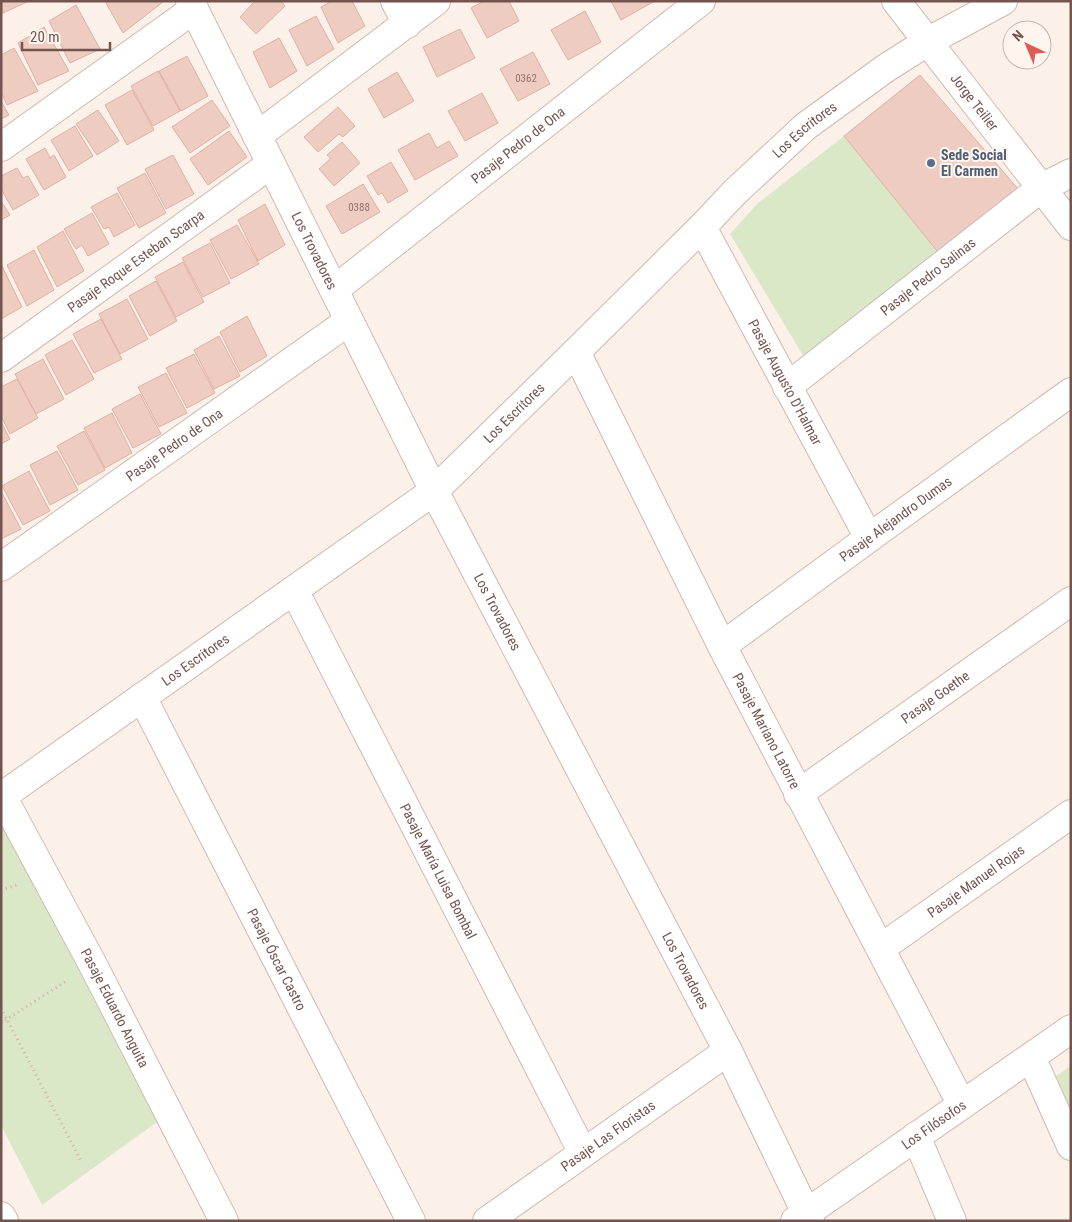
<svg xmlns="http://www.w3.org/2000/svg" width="1072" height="1222" font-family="'Roboto Condensed',sans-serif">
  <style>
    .green { fill: #dbe8c7 }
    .building { fill: #efccc2; stroke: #e0b0a3 }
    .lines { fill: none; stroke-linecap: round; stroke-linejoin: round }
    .street-casing { stroke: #cfb9b2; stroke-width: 30 }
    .path { stroke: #d4afa5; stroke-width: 3; stroke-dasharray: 1 4; stroke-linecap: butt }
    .street { stroke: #fff; stroke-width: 28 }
    .service-dot { fill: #5c6f8a; stroke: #fef5ef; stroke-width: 2 }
    .labels { text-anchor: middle; stroke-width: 4; stroke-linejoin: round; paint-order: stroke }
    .number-label { font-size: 11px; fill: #93726b }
    .street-label { font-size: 14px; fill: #74544e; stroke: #fef5ef }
    .service-label { font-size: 14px; font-weight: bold; fill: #4e5e75; stroke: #fef5ef; text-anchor: start }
  </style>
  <rect width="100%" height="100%" fill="#fbf1e8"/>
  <!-- green -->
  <path class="green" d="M 844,136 L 938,252 L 804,357 L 730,234 L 758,203 Z
    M 4,824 L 157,1122 L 42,1205 L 1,1125 L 1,826 Z
    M 1071,1066 L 1071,1126 L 1050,1080 Z"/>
  <!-- building -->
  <path class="building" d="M 1,1 L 29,1 L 3,13 Z
    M 109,1 L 163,1 L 163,2 L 123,33 L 106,3 Z
    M 255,1 L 281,1 L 285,6 L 256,34 L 240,17 Z
    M 332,1 L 352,1 L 365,26 L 338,43 L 321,7 Z
    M 484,1 L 509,1 L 519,21 L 487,38 L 471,8 Z
    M 611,1 L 653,1 L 653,2 L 621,20 Z
    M 76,5 L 100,49 L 70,63 L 49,21 Z
    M 585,11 L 601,42 L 568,60 L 551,30 Z
    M 316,16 L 334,49 L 307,66 L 289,30 Z
    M 44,27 L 69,71 L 38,85 L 18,43 Z
    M 460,29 L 475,58 L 437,77 L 423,47 Z
    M 279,38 L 297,71 L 270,88 L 253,52 Z
    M 14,48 L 38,91 L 7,105 L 1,92 L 1,55 Z
    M 533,52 L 550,84 L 518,101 L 500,69 Z
    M 187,56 L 208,96 L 181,111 L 159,71 Z
    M 158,71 L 180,111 L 153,126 L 131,86 Z
    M 397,72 L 414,101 L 384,118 L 368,89 Z
    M 920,75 L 1019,190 L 938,252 L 844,136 Z
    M 132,90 L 154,130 L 127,145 L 105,105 Z
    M 482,93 L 498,123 L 465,141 L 448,111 Z
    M 212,100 L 230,126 L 190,153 L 172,127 Z
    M 1,101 L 9,115 L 1,119 Z
    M 338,107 L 355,126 L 343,137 L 339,134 L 318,152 L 304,137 Z
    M 98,110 L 119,141 L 97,155 L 76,124 Z
    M 75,126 L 93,156 L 69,171 L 51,140 Z
    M 229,131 L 247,157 L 208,185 L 190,159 Z
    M 429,133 L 437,148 L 449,141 L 458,156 L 415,180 L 398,150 Z
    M 342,142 L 360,163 L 334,186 L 319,169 L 331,158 L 327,155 Z
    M 45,148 L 50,158 L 54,155 L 66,177 L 44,190 L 26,159 Z
    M 173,155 L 194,194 L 166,209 L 145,169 Z
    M 391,162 L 408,191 L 388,203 L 382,193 L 378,195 L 367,176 Z
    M 17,168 L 23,178 L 28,176 L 39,195 L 13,210 L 1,189 L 1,176 Z
    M 145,173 L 166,213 L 139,228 L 117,188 Z
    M 363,184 L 380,212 L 342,234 L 326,206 Z
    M 117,193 L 135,225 L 114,237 L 109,227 L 104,229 L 91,207 Z
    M 1,201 L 10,215 L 1,220 Z
    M 265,204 L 285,245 L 258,261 L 238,220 Z
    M 92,213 L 109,244 L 88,256 L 82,245 L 76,249 L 64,229 Z
    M 237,225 L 259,264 L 231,279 L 210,240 Z
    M 63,231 L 84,271 L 57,287 L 37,247 Z
    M 210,243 L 230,283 L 203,297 L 182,258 Z
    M 34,250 L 54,290 L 27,306 L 7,265 Z
    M 183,262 L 204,302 L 176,317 L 155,277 Z
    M 2,266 L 22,307 L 1,319 L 1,267 Z
    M 156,281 L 177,321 L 150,336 L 129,296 Z
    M 127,299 L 148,339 L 120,354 L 99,314 Z
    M 247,316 L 267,356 L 240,372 L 220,332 Z
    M 101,319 L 122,359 L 94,373 L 73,334 Z
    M 219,336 L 240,376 L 214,389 L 194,350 Z
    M 72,340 L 94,379 L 66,395 L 45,355 Z
    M 194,354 L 215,393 L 187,408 L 166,368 Z
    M 43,359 L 64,399 L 36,414 L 15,374 Z
    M 166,373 L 187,413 L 159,427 L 138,387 Z
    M 17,379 L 38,418 L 10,434 L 1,416 L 1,387 Z
    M 140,394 L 161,434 L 133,448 L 112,409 Z
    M 112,413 L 132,453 L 105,468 L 84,428 Z
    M 1,422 L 10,439 L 1,444 Z
    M 84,431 L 105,470 L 78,485 L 57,446 Z
    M 57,451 L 78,490 L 50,505 L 30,465 Z
    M 29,471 L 50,511 L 23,525 L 2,486 Z
    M 1,491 L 21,529 L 1,539 Z"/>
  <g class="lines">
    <defs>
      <g id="street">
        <path id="s1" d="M 190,1 L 434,491 L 728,1051 L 810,1221"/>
        <path d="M 395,1 L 407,24"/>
        <path id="s2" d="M 896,1 L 1071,226"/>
        <path d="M 257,136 L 436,1"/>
        <path d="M 1,147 L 194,9"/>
        <path id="s3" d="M 702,227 L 869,538"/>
        <path id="s4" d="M 334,290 L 701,1"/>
        <path id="s5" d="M 576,352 L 722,646 L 962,1105"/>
        <path id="s6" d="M 1,358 L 271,164"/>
        <path id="s7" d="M 787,387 L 1041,188 L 1071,173"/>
        <path id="s8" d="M 1,567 L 349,321"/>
        <path id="s9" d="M 294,590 L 583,1153"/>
        <path id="s10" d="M 722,646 L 869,538 L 1071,392"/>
        <path id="s11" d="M 142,697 L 411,1221"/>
        <path id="s12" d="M 798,794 L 1071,601"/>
        <path id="s13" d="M 2,796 L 93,965 L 224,1221"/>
        <path id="s14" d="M 1,797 L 434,491 L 576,352 L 702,227 L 735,192 L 806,126 L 886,68 L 927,42 L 1003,1"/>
        <path id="s15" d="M 881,948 L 1071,814"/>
        <path d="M 1031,1057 L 1071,1146"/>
        <path d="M 916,1136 L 952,1221"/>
        <path d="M 1,1216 L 4,1221"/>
        <path id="s16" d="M 487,1221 L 728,1051"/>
        <path id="s17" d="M 795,1221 L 1071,1029"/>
      </g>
    </defs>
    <!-- street casing -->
    <use href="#street" class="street-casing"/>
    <!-- path -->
    <path class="path" d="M 1,890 L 17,885
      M 1,1008 L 81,1161
      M 1,1023 L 68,980"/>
    <!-- street -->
    <use href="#street" class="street"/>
  </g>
  <!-- markers -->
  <circle class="service-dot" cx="931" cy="163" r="5"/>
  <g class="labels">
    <!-- number labels -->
    <g class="number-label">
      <text x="526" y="82">0362</text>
      <text x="359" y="211">0388</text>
    </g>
    <!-- street labels -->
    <g class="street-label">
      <text dy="5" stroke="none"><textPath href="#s2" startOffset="128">Jorge Teilier</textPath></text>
      <text dy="5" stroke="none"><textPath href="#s14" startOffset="1048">Los Escritores</textPath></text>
      <text dy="5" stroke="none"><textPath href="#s4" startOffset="234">Pasaje Pedro de Ona</textPath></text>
      <text dy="5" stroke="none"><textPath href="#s1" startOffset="279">Los Trovadores</textPath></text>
      <text dy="5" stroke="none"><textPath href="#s6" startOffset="166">Pasaje Roque Esteban Scarpa</textPath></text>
      <text dy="5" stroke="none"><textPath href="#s7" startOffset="179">Pasaje Pedro Salinas</textPath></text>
      <text dy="5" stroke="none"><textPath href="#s3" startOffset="176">Pasaje Augusto D'Halmar</textPath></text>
      <text dy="5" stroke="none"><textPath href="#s14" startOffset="642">Los Escritores</textPath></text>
      <text dy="5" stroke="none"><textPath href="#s8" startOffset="212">Pasaje Pedro de Ona</textPath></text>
      <text dy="5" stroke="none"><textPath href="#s10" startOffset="215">Pasaje Alejandro Dumas</textPath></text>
      <text dy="5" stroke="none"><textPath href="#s1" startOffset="684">Los Trovadores</textPath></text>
      <text dy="5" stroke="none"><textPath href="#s14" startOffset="238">Los Escritores</textPath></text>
      <text dy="5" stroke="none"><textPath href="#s12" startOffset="168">Pasaje Goethe</textPath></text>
      <text dy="5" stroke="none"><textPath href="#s5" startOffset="424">Pasaje Mariano Latorre</textPath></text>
      <text dy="5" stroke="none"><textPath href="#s9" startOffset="316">Pasaje María Luisa Bombal</textPath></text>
      <text dy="5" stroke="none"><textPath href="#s15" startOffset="116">Pasaje Manuel Rojas</textPath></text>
      <text dy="5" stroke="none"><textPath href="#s11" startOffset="295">Pasaje Óscar Castro</textPath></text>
      <text dy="5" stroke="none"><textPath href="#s1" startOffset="1089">Los Trovadores</textPath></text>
      <text dy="5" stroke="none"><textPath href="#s13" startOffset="240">Pasaje Eduardo Anguita</textPath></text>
      <text dy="5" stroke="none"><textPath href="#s17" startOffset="169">Los Filósofos</textPath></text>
      <text dy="5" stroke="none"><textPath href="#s16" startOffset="148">Pasaje Las Floristas</textPath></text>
    </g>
    <!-- service labels -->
    <g class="service-label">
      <text x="941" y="160">Sede Social<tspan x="941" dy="16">El Carmen</tspan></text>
    </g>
  </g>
  <!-- border -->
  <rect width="1072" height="1222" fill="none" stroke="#74544e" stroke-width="5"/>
  <!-- north arrow -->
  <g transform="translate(1027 45) rotate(316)"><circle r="24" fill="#fef5ef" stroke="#c7b5af"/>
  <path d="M0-4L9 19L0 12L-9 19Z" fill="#dd5c56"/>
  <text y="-8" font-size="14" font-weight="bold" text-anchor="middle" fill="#74544e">N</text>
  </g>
  <!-- scale -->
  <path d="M22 42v8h88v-8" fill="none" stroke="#74544e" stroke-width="2.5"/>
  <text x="30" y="42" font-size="15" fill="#74544e" stroke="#fef5ef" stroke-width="4" paint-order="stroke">20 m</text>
</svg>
